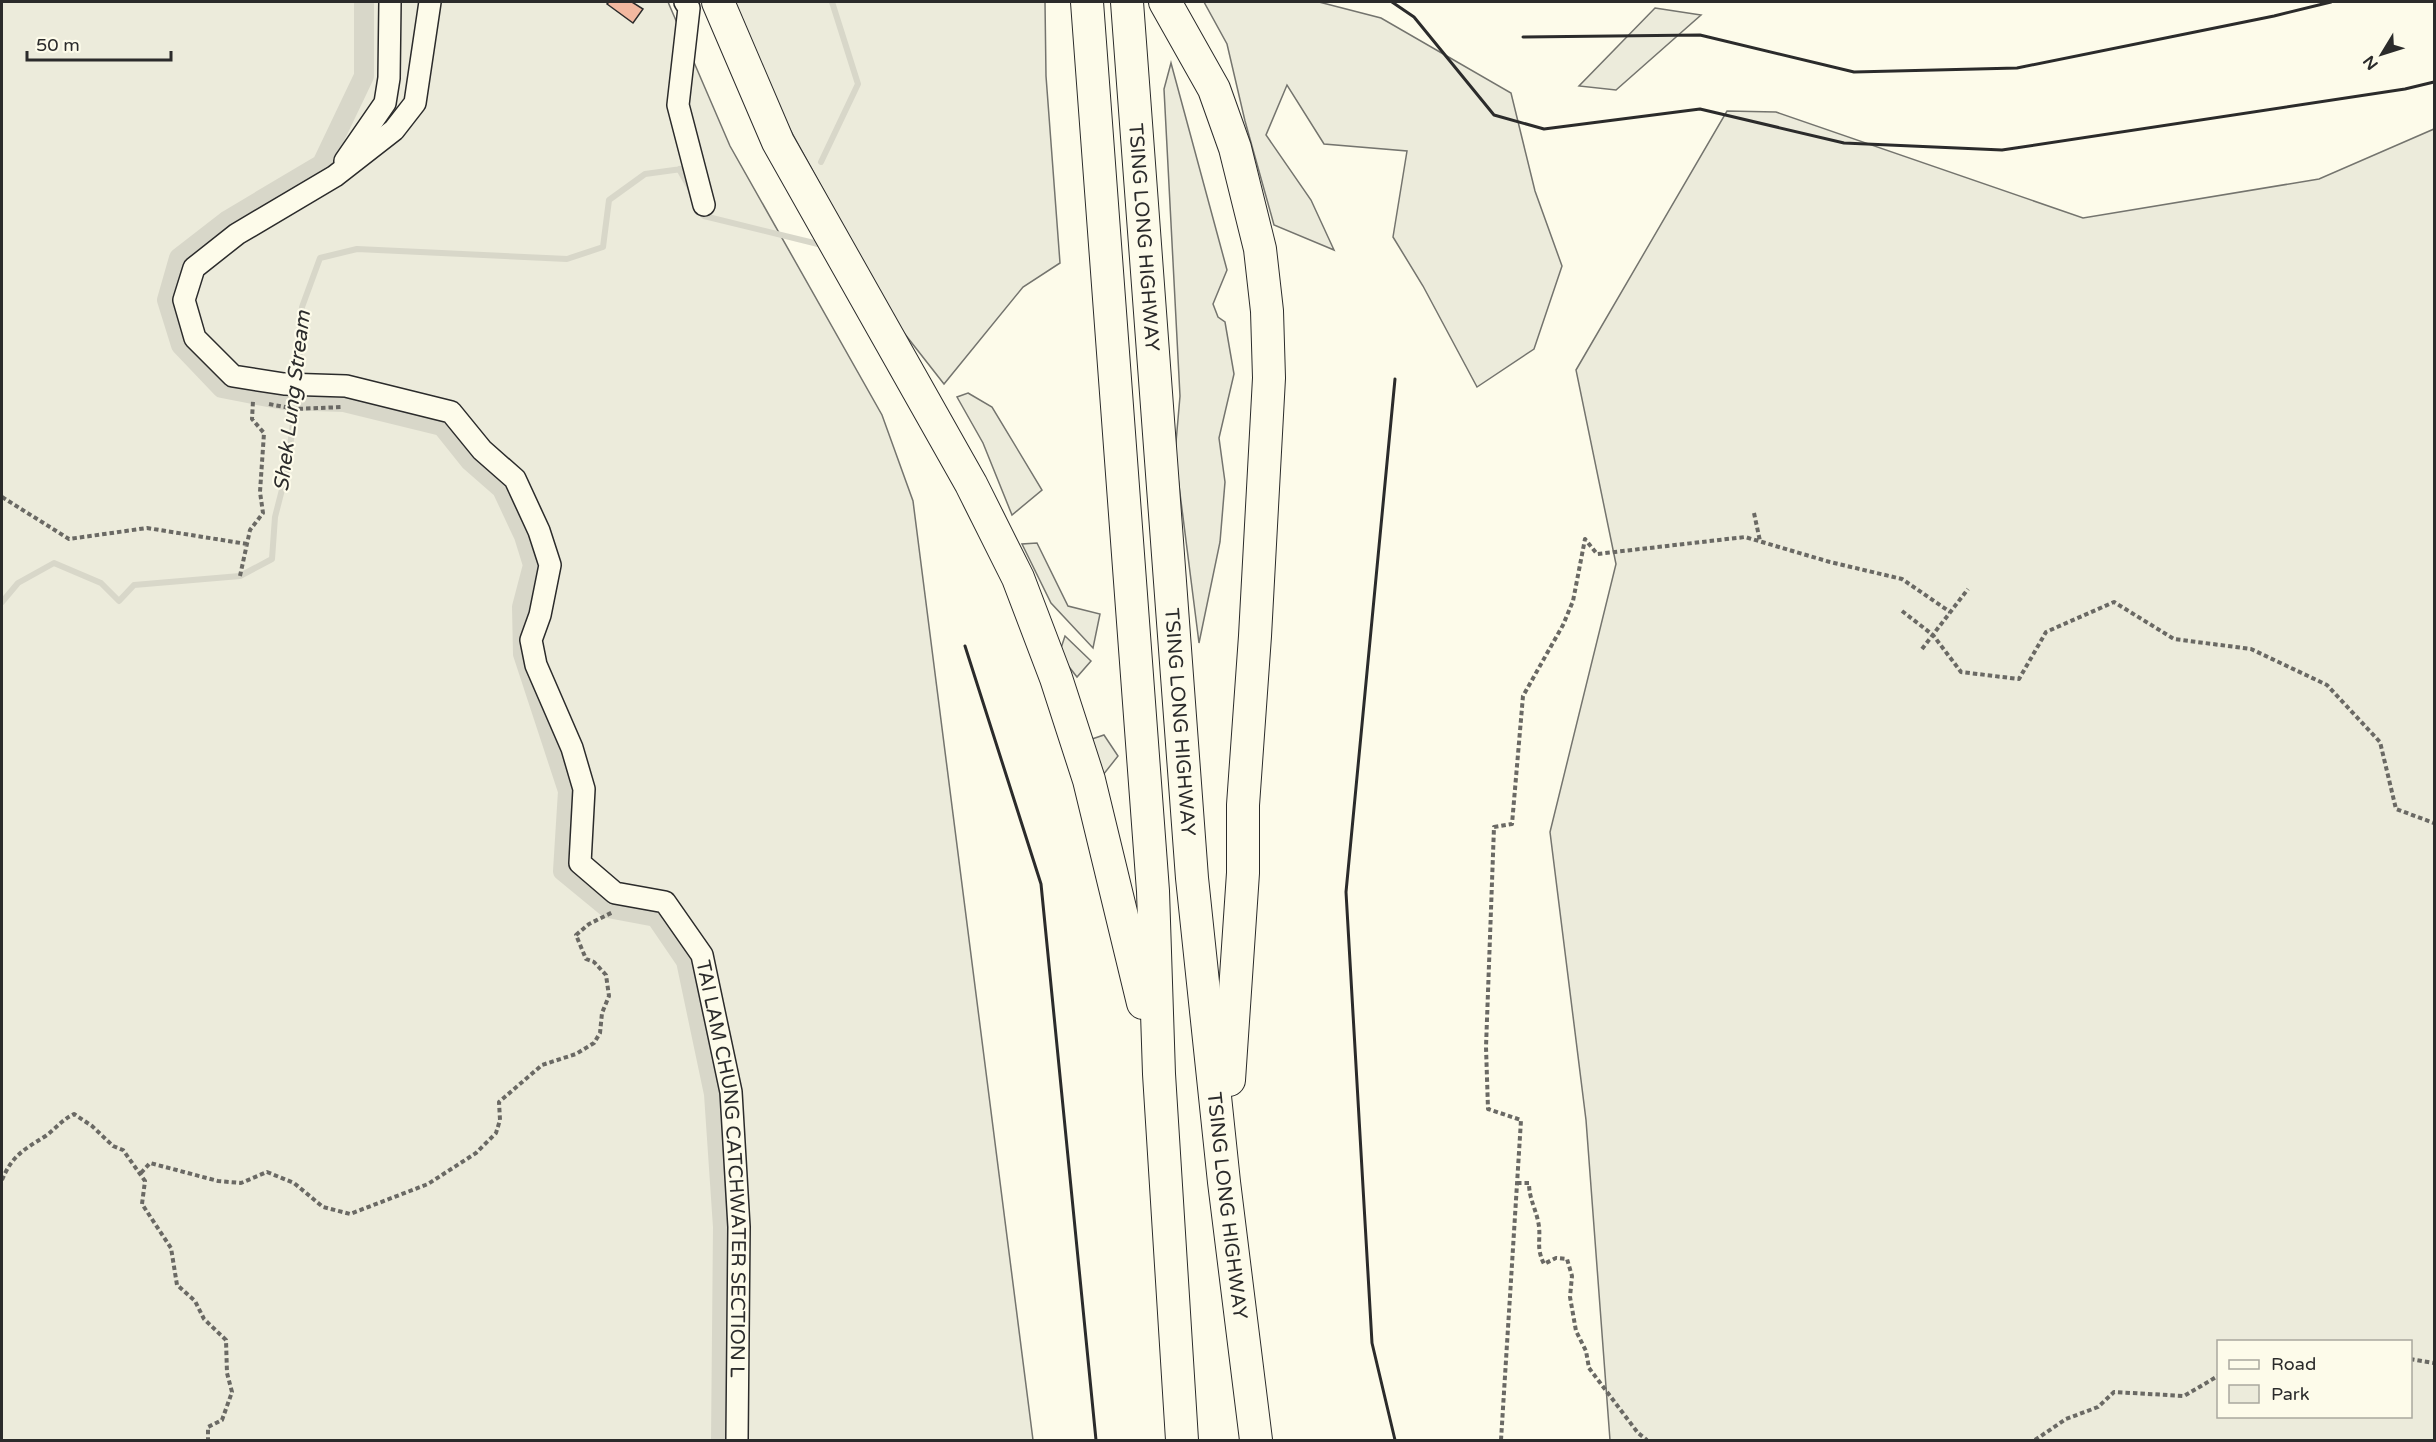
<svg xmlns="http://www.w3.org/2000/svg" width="2436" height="1442" font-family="'Varela Round',sans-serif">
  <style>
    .green { fill: #ecebdb; stroke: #74746e; stroke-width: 1.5; fill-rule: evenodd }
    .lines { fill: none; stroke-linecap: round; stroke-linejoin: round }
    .stream { stroke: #d8d7c9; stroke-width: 6 }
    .canal { stroke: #d8d7c9; stroke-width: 20 }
    .building { fill: #f2b8a0; stroke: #2b2b2b; stroke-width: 1.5 }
    .minor-casing { stroke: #2b2b2b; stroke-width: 24 }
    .highway-casing { stroke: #2b2b2b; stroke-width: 34 }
    .path { stroke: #6a6964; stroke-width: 4; stroke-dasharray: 4.5 3; stroke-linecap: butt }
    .minor { stroke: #fdfbea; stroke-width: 21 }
    .highway { stroke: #fdfbea; stroke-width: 32 }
    .wall { stroke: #2b2b2b; stroke-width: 3 }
    .labels { text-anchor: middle; stroke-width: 4.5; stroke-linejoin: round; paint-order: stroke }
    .street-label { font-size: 20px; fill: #2b2b2b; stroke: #fdfbea }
    .water-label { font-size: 21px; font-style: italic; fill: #2b2b2b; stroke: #fdfbea }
  </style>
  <rect width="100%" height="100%" fill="#fdfbea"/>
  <!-- green -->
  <path class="green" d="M 2,2 L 668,2 L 730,146 L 882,415 L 913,501 L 1033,1440 L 2,1440 Z
    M 726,2 L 1045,2 L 1046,76 L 1060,263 L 1023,287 L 944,384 L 897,324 L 743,44 Z
    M 1204,2 L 1319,2 L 1381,18 L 1511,93 L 1535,191 L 1562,266 L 1534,349 L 1477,387 L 1423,286 L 1393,237 L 1407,151 L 1324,144 L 1287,85 L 1266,135 L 1311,200 L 1334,250 L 1274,225 L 1245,121 L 1227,44 Z
    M 1655,8 L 1701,15 L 1616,90 L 1579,86 Z
    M 1171,63 L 1227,270 L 1213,304 L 1218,317 L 1225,322 L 1234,374 L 1219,438 L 1225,482 L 1220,542 L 1199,643 L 1175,454 L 1180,396 L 1164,89 Z
    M 1727,111 L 1776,112 L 2083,218 L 2319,179 L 2434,129 L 2434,1440 L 1610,1440 L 1586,1120 L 1550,832 L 1616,564 L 1576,370 ZM 2218,1342 L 2410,1342 L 2410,1416 L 2218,1416 Z
    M 968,393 L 992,407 L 1042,490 L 1012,515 L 983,443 L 957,397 Z
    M 1037,543 L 1068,606 L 1100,614 L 1093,648 L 1051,603 L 1022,544 Z
    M 1065,636 L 1091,661 L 1077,677 L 1059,654 Z
    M 1104,735 L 1118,756 L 1103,775 L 1092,739 Z"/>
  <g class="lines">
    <!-- stream -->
    <path class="stream" d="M 821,162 L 858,84 L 832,2
      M 679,169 L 691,190
      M 701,209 L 704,216 L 818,244
      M 2,602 L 18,583 L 54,563 L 101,583 L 119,601 L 134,585 L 240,576 L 272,559 L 275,517 L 287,470 L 298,384 L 302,307 L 320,258 L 357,249 L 567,259 L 603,247 L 609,200 L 645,174 L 689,168"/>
    <!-- canal -->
    <path class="canal" d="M 364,2 L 364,76 L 322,164 L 228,220 L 179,258 L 167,300 L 181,345 L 222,388 L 284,400 L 344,402 L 442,426 L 470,461 L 502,489 L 524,536 L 533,565 L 522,607 L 523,654 L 568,791 L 563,871 L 608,908 L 656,917 L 686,961 L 714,1094 L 723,1227 L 721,1440"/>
  </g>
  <!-- building -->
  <path class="building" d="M 609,2 L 632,2 L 643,9 L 633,23 L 607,4 Z"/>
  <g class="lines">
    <defs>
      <g id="minor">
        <path id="s1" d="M 430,2 L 415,103 L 394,130 L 335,176 L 237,234 L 194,268 L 184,300 L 195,338 L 233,376 L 284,384 L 346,386 L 451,412 L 482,450 L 515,479 L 539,531 L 550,565 L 540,615 L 531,640 L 536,665 L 572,748 L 584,789 L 580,863 L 615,893 L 665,902 L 702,955 L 731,1092 L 739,1227 L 737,1440"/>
        <path d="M 685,2 L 689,8 L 678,105 L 704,205"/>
        <path d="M 345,161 L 385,103 L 389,78 L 390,2"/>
      </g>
      <g id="highway">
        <path d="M 718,2 L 778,142 L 971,484 L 1018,578 L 1056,678 L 1089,780 L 1143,1003"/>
        <path d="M 1087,2 L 1153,891 L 1159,1074 L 1182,1440"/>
        <path id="s2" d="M 1127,2 L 1192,878 L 1224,1182 L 1256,1440"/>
        <path d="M 1165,2 L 1214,89 L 1235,148 L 1260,249 L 1267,311 L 1269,378 L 1255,636 L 1243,805 L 1243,873 L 1229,1080"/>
      </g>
    </defs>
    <!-- minor casing -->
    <use href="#minor" class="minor-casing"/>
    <!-- highway casing -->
    <use href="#highway" class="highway-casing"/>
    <!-- path -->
    <path class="path" d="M 269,404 L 295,409 L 342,407
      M 2,497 L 69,539 L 147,528 L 247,544
      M 1754,513 L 1760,541
      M 240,576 L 250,530 L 263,513 L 260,492 L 264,433 L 252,419 L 253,401
      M 1902,611 L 1933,635 L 1961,672 L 2019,679 L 2046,632 L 2114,602 L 2174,639 L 2251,649 L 2327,685 L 2380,742 L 2396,809 L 2434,823
      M 1922,649 L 1968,589
      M 141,1173 L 150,1163 L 218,1181 L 241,1183 L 267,1172 L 294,1183 L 323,1207 L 350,1214 L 428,1184 L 476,1153 L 496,1133 L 500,1120 L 499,1102 L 542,1065 L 576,1054 L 594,1043 L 600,1033 L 602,1013 L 609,996 L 606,975 L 594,962 L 586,959 L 576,935 L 589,924 L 613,912
      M 2,1180 C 12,1156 23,1150 44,1137 C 55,1130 60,1121 74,1114 L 92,1126 L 113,1146 L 123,1150 L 145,1181 L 142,1204 L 171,1248 L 177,1285 L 195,1301 L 204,1319 L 226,1340 L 227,1373 L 232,1392 L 222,1420 L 208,1427 L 208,1440
      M 1517,1183 L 1529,1183 C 1529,1198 1535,1207 1538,1221 C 1542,1238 1535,1246 1544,1264 L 1556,1258 L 1567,1259 L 1572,1276 L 1570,1297 L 1576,1331 L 1586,1351 L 1589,1368 L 1638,1433 L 1647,1440
      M 2410,1359 L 2434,1363
      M 1501,1440 L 1521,1120 L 1488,1109 L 1486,1047 L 1494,827 L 1512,824 L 1523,696 L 1563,625 L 1573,601 L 1585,539 L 1597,554 L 1745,537 L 1830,562 L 1902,579 L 1950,612
      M 2035,1440 L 2066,1419 L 2098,1407 L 2114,1392 L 2184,1396 L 2218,1376"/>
    <!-- minor -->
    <use href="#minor" class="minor"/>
    <!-- highway -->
    <use href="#highway" class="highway"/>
    <!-- wall -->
    <path class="wall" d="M 1392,2 L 1414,17 L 1494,115 L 1544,129 L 1700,109 L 1844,143 L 2002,150 L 2405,89 L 2434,82
      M 1523,37 L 1700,35 L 1854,72 L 2017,68 L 2274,16 L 2331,2
      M 1395,379 L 1346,892 L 1372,1343 L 1395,1440
      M 965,646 L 1041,884 L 1096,1440"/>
  </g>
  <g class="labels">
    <!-- street labels -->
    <g class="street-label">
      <text dy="7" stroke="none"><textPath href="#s2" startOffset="236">TSING LONG HIGHWAY</textPath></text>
      <text dy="7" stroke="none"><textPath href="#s2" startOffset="722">TSING LONG HIGHWAY</textPath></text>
      <text dy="7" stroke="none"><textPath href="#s1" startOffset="1602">TAI LAM CHUNG CATCHWATER SECTION L</textPath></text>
      <text dy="7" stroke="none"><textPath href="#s2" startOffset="1208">TSING LONG HIGHWAY</textPath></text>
    </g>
    <!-- water labels -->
    <g class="water-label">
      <text transform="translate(292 401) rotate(-83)" y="7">Shek Lung Stream</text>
    </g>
  </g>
  <!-- border -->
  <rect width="2436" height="1442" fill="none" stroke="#2b2b2b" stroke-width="6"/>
  <!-- legend -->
  <rect x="2217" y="1340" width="195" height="78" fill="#fdfbea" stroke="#a9a89e" stroke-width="1.5"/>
  <rect x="2229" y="1360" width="30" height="9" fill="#fdfbea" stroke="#a9a89e" stroke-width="1.5"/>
  <text x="2271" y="1370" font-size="18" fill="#2b2b2b">Road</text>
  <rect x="2229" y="1385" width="30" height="18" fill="#ecebdb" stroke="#a9a89e" stroke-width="1.5"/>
  <text x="2271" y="1400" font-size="18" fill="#2b2b2b">Park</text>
  <!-- north arrow -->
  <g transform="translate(2382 54) rotate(232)" stroke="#fdfbea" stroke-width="4.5" paint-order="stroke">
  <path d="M0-4.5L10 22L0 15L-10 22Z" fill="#2b2b2b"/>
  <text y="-9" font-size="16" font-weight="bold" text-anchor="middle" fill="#2b2b2b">N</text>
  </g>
  <!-- scale -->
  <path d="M27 51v9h144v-9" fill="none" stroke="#2b2b2b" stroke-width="3"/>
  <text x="36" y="51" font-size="18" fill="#2b2b2b" stroke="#fdfbea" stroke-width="4.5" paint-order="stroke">50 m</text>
</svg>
